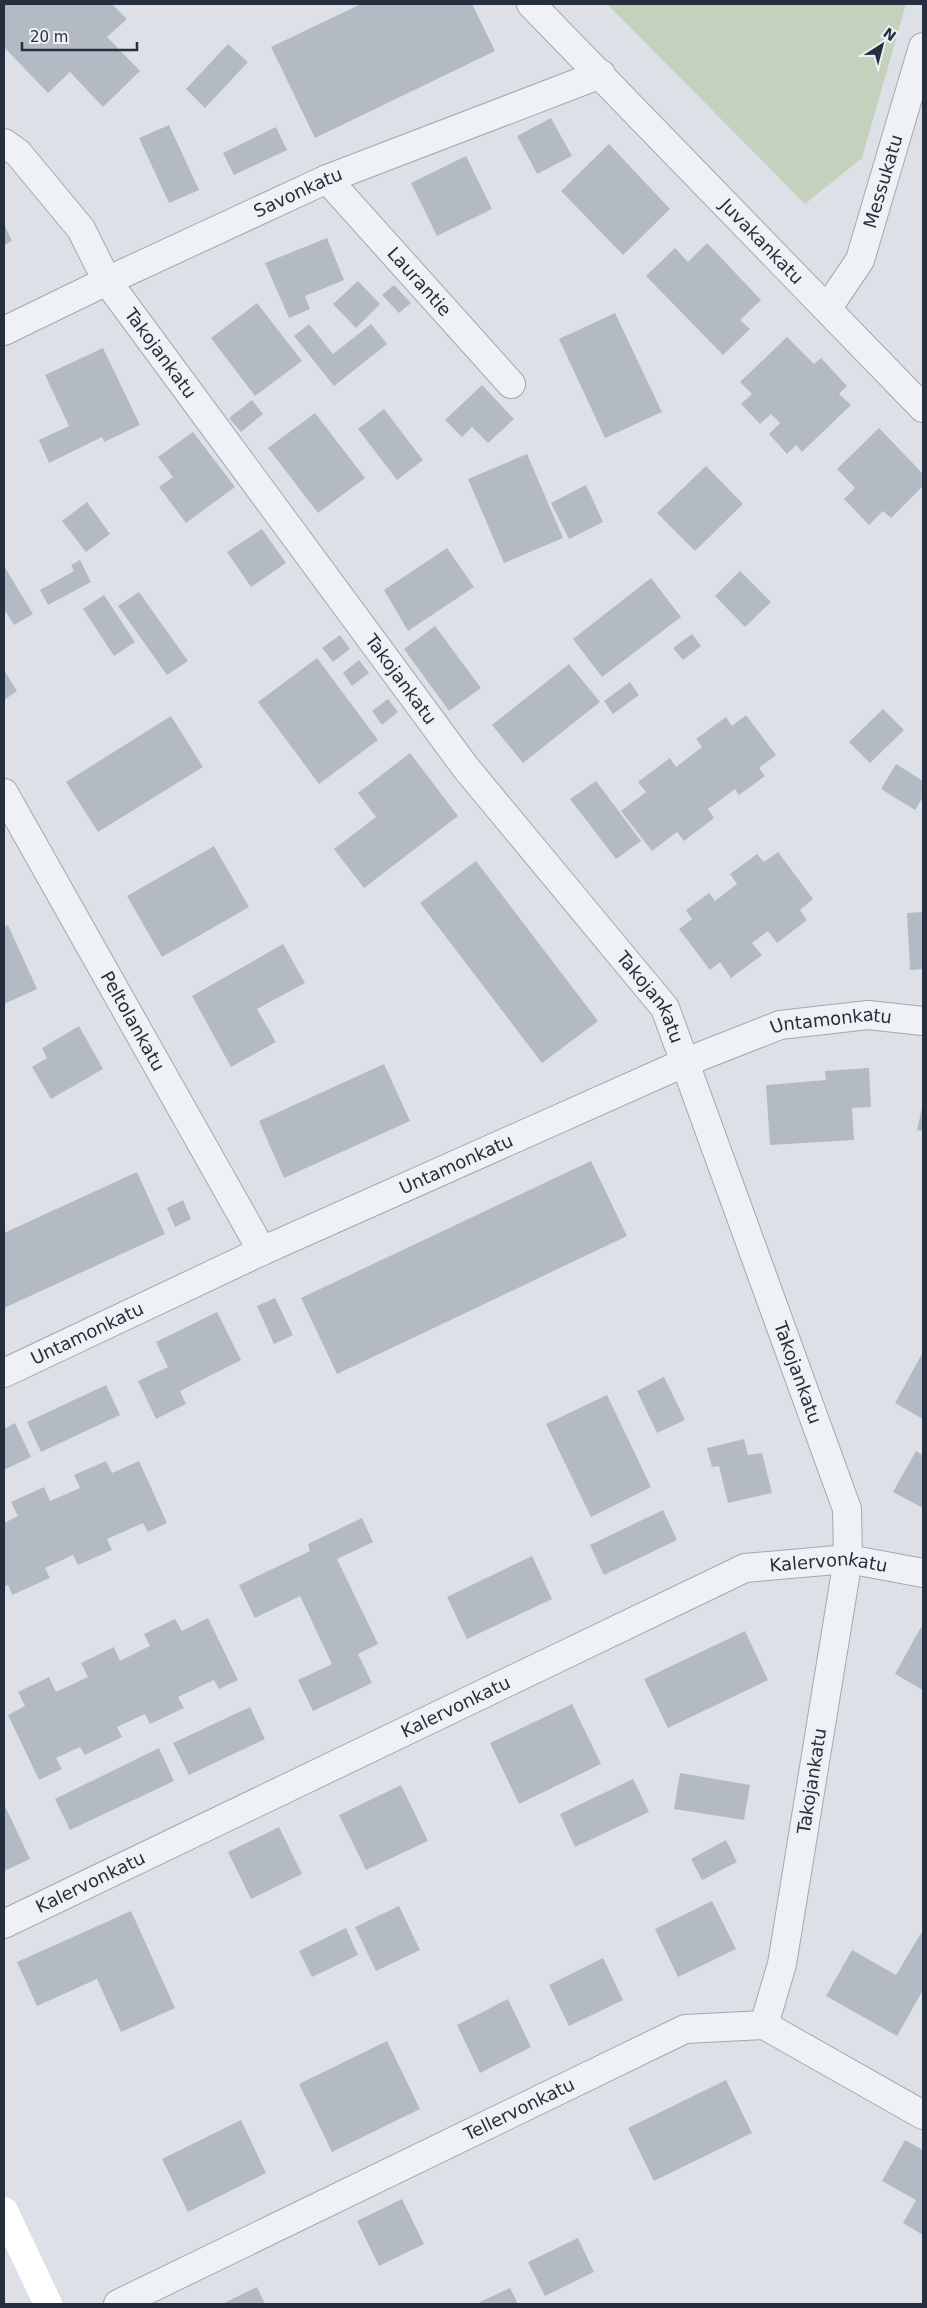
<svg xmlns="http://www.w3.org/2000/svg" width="927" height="2308" font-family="'DejaVu Sans',sans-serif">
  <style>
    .green { fill: #c3d1bd }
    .building { fill: #b4bac4 }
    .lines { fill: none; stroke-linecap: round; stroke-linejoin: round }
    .street-casing { stroke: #a2a8b1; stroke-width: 30 }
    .street { stroke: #eff2f5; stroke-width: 28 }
    .secondary { stroke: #fff; stroke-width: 28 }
    .labels { text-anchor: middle; stroke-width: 5; stroke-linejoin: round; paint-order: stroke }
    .street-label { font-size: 18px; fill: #262f3e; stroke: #ecf0f5 }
  </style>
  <rect width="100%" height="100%" fill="#dde1e7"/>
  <!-- green -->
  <path class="green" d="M 607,4 L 906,4 L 862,158 L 805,204 Z"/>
  <!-- building -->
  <path class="building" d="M 4,4 L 112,4 L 127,19 L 107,37 L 140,71 L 103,107 L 70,72 L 48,93 L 4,47 Z
    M 361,4 L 472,4 L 495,51 L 315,138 L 271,47 Z
    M 228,44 L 248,62 L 205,108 L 186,89 Z
    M 551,118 L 572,156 L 537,174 L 517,136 Z
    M 169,125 L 199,190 L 169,203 L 139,138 Z
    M 276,127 L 287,150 L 234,175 L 223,153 Z
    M 609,144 L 670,209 L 623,255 L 561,191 Z
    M 466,156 L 492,209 L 437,236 L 411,183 Z
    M 4,224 L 12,241 L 4,245 Z
    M 327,238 L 344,280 L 305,296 L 310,309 L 289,318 L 265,263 Z
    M 707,243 L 761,300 L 740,320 L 750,329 L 723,355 L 646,276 L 675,248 L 688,262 Z
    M 358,281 L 380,304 L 356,328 L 333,304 Z
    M 394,285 L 411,303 L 399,313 L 382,295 Z
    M 257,303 L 302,361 L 255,396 L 211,338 Z
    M 615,313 L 662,412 L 605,438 L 559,339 Z
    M 309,324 L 333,354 L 371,324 L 387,344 L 334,386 L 294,336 Z
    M 787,337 L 814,364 L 821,358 L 847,386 L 839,394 L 851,405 L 802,452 L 796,445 L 787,454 L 769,434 L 780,423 L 771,414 L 760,424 L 741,404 L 752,394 L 740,382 Z
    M 103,348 L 140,425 L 104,442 L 102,437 L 49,463 L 39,440 L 69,426 L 45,375 Z
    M 482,385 L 514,419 L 488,443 L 472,427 L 462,437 L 445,420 Z
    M 252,400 L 263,414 L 241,432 L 229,418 Z
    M 384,409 L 423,460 L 397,480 L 358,429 Z
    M 315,413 L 365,478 L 318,513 L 268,448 Z
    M 879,428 L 923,474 L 923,486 L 891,518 L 883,511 L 869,525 L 844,499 L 855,488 L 837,469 Z
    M 193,432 L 235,487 L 186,523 L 159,487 L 173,477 L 158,457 Z
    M 527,454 L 563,538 L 504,563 L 468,479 Z
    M 706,466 L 743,504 L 695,551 L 657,513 Z
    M 586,485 L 603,522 L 569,539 L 551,503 Z
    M 87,502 L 110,534 L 86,552 L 62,521 Z
    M 262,529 L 286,563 L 251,587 L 227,552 Z
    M 447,548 L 474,587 L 408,631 L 384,590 Z
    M 80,560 L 91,582 L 48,605 L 40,590 L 74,571 L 71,565 Z
    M 4,566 L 33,614 L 14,625 L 4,609 Z
    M 740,571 L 771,602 L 745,627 L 715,596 Z
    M 651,578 L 681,617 L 602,677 L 573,639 Z
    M 139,592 L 188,661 L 167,675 L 118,606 Z
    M 104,595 L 135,642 L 114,656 L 83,609 Z
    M 435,626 L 481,688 L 449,711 L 404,649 Z
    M 692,634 L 701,646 L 683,660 L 673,648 Z
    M 340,635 L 350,649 L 333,662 L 322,648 Z
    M 317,658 L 378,740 L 319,784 L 258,702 Z
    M 359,660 L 369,673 L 352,686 L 343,673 Z
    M 569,664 L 600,702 L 523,763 L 492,725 Z
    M 4,670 L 17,691 L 4,700 Z
    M 630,682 L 639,695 L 613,714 L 604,701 Z
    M 388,699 L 398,712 L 382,725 L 372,711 Z
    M 883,709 L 904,730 L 870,763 L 849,742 Z
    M 746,715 L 776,755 L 759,768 L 765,776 L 739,795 L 735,789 L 708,809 L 714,818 L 684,841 L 677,832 L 652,851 L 621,811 L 646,792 L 638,782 L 670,758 L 676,767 L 702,747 L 696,739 L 726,717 L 732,726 Z
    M 171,716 L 203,767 L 98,832 L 66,782 Z
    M 410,753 L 458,816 L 364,888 L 334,849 L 376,817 L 358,793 Z
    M 896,764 L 923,781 L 923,797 L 915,810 L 881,789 Z
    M 596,781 L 641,841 L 616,859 L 570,799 Z
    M 214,846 L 249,907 L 162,957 L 127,896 Z
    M 778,852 L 813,899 L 800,910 L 807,920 L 777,943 L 768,931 L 752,943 L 762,955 L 731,978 L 720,962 L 710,970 L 679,929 L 692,919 L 686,910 L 709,893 L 715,901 L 737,884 L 730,874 L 757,854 L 764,862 Z
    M 476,861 L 598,1021 L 542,1063 L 420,903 Z
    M 923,912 L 923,969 L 910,970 L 907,913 Z
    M 8,925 L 37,989 L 4,1004 L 4,927 Z
    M 283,944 L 305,983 L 257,1009 L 276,1042 L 231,1067 L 192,996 Z
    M 79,1026 L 103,1069 L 51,1099 L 32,1067 L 47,1058 L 42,1048 Z
    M 384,1064 L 410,1121 L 284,1178 L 259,1121 Z
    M 869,1068 L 871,1107 L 852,1108 L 854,1140 L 770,1145 L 766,1085 L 826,1080 L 825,1071 Z
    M 923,1104 L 923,1131 L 917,1130 Z
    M 591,1161 L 627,1236 L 337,1374 L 301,1298 Z
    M 137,1172 L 165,1234 L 4,1308 L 4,1233 Z
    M 183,1200 L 191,1219 L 175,1227 L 167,1208 Z
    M 275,1298 L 293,1335 L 274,1344 L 257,1306 Z
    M 217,1312 L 241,1360 L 180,1391 L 186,1404 L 156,1419 L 138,1381 L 168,1367 L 156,1342 Z
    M 923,1352 L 923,1419 L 895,1403 Z
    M 664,1377 L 685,1420 L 657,1433 L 637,1391 Z
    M 106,1385 L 120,1415 L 41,1452 L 27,1422 Z
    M 607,1395 L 651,1487 L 591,1517 L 546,1424 Z
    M 15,1423 L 31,1457 L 4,1470 L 4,1429 Z
    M 744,1439 L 748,1455 L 762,1453 L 772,1493 L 728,1503 L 719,1466 L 712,1467 L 707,1448 Z
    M 916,1451 L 923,1455 L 923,1508 L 893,1492 Z
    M 106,1461 L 112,1473 L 139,1461 L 167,1523 L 148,1532 L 143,1523 L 107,1539 L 112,1550 L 78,1565 L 73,1555 L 45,1568 L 50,1578 L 12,1595 L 8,1585 L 4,1587 L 4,1523 L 18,1516 L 11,1502 L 44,1487 L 50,1501 L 80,1488 L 74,1475 Z
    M 663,1510 L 677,1540 L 604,1575 L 590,1545 Z
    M 362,1518 L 373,1542 L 337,1559 L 378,1644 L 358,1654 L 372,1683 L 313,1711 L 298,1680 L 332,1664 L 300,1596 L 255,1618 L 239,1585 L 310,1551 L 308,1544 Z
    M 532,1556 L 552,1599 L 467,1639 L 447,1597 Z
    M 208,1618 L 238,1680 L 219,1689 L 214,1680 L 178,1697 L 184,1708 L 150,1724 L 145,1714 L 117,1727 L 122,1737 L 85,1755 L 80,1747 L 56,1758 L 62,1769 L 39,1780 L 8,1715 L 25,1706 L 18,1692 L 49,1677 L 56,1692 L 88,1677 L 81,1663 L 114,1647 L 120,1661 L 150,1646 L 144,1634 L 175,1619 L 182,1631 Z
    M 921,1627 L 923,1628 L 923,1690 L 895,1674 Z
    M 745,1631 L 768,1680 L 668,1728 L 644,1679 Z
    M 572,1704 L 601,1764 L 519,1804 L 490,1743 Z
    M 250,1707 L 265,1739 L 189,1775 L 173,1743 Z
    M 159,1748 L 174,1781 L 70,1830 L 55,1799 Z
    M 680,1773 L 750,1785 L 744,1820 L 674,1809 Z
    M 633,1779 L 649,1812 L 575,1847 L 560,1814 Z
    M 401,1785 L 428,1841 L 366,1870 L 339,1815 Z
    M 4,1804 L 30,1859 L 4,1871 Z
    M 279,1827 L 302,1874 L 251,1899 L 228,1852 Z
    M 726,1840 L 737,1862 L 702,1880 L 691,1859 Z
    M 712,1901 L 736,1949 L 678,1977 L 655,1929 Z
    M 399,1906 L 420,1950 L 376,1971 L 355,1927 Z
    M 131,1911 L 175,2008 L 121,2032 L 97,1979 L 37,2006 L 17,1962 Z
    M 346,1928 L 358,1955 L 312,1977 L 299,1951 Z
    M 921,1933 L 923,1934 L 923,1990 L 897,2036 L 826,1996 L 852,1950 L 896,1975 Z
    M 603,1958 L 623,2000 L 569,2026 L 549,1985 Z
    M 508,1999 L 531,2047 L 480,2073 L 457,2025 Z
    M 387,2041 L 420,2109 L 332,2152 L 299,2084 Z
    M 726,2080 L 752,2133 L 654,2181 L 628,2128 Z
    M 241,2120 L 266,2173 L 188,2212 L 162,2159 Z
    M 905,2140 L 923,2150 L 923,2235 L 903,2223 L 916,2200 L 882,2181 Z
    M 402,2199 L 424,2244 L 379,2266 L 357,2221 Z
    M 578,2238 L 594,2272 L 545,2296 L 528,2262 Z
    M 257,2287 L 265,2304 L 222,2304 Z
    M 510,2288 L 518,2304 L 476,2304 Z"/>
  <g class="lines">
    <defs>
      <g id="street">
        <path id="s1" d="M 531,4 L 923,408"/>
        <path id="s2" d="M 4,143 L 18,153 L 81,229 L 107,281 L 466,768 L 665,1008 L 847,1509 L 848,1559 L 782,1964 L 764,2025"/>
        <path id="s3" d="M 327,179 L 511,384"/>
        <path id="s4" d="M 827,309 L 860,260 L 923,47"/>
        <path id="s5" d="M 4,331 L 107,281 L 327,179 L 601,74"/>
        <path id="s6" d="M 4,793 L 262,1251"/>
        <path id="s7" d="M 4,1373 L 262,1251 L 686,1062 L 780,1025 L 868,1015 L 923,1021"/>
        <path id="s8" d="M 4,1924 L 745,1568 L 848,1559 L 923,1573"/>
        <path id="s9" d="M 118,2304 L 685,2029 L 764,2025 L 923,2115"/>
      </g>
    </defs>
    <!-- street casing -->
    <use href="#street" class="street-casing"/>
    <!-- street -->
    <use href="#street" class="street"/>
    <!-- secondary -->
    <path class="secondary" d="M 4,2211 L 48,2304"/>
  </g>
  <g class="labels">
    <!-- street labels -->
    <g class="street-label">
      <text dy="6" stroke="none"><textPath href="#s4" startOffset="141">Messukatu</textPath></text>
      <text dy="6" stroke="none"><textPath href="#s5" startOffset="325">Savonkatu</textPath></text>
      <text dy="6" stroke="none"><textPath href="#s1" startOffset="331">Juvakankatu</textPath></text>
      <text dy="6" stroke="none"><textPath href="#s3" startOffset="138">Laurantie</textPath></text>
      <text dy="6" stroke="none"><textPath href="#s2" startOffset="264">Takojankatu</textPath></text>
      <text dy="6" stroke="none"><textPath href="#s2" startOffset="669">Takojankatu</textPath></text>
      <text dy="6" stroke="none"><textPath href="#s2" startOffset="1074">Takojankatu</textPath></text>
      <text dy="6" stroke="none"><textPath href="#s6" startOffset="262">Peltolankatu</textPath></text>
      <text dy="6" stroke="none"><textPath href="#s7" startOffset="902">Untamonkatu</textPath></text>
      <text dy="6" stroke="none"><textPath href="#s7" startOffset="498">Untamonkatu</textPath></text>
      <text dy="6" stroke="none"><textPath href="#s7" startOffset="92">Untamonkatu</textPath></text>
      <text dy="6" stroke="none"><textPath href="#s2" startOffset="1479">Takojankatu</textPath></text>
      <text dy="6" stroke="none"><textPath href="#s8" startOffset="906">Kalervonkatu</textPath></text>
      <text dy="6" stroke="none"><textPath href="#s8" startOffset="501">Kalervonkatu</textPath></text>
      <text transform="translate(812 1781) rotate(-81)" y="6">Takojankatu</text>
      <text dy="6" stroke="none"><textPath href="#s8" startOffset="96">Kalervonkatu</textPath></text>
      <text dy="6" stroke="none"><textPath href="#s9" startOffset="446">Tellervonkatu</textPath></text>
    </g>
  </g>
  <!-- border -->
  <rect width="927" height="2308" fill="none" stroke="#262f3e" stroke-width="10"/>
  <!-- north arrow -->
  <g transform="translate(882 45) rotate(36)" stroke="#ecf0f5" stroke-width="4" paint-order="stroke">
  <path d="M0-4L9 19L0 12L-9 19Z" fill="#262f3e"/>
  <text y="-8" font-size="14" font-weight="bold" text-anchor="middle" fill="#262f3e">N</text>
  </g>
  <!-- scale -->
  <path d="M22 42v8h115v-8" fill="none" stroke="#262f3e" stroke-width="2.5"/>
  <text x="30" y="42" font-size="15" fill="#262f3e" stroke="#ecf0f5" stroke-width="4" paint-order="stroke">20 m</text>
</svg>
